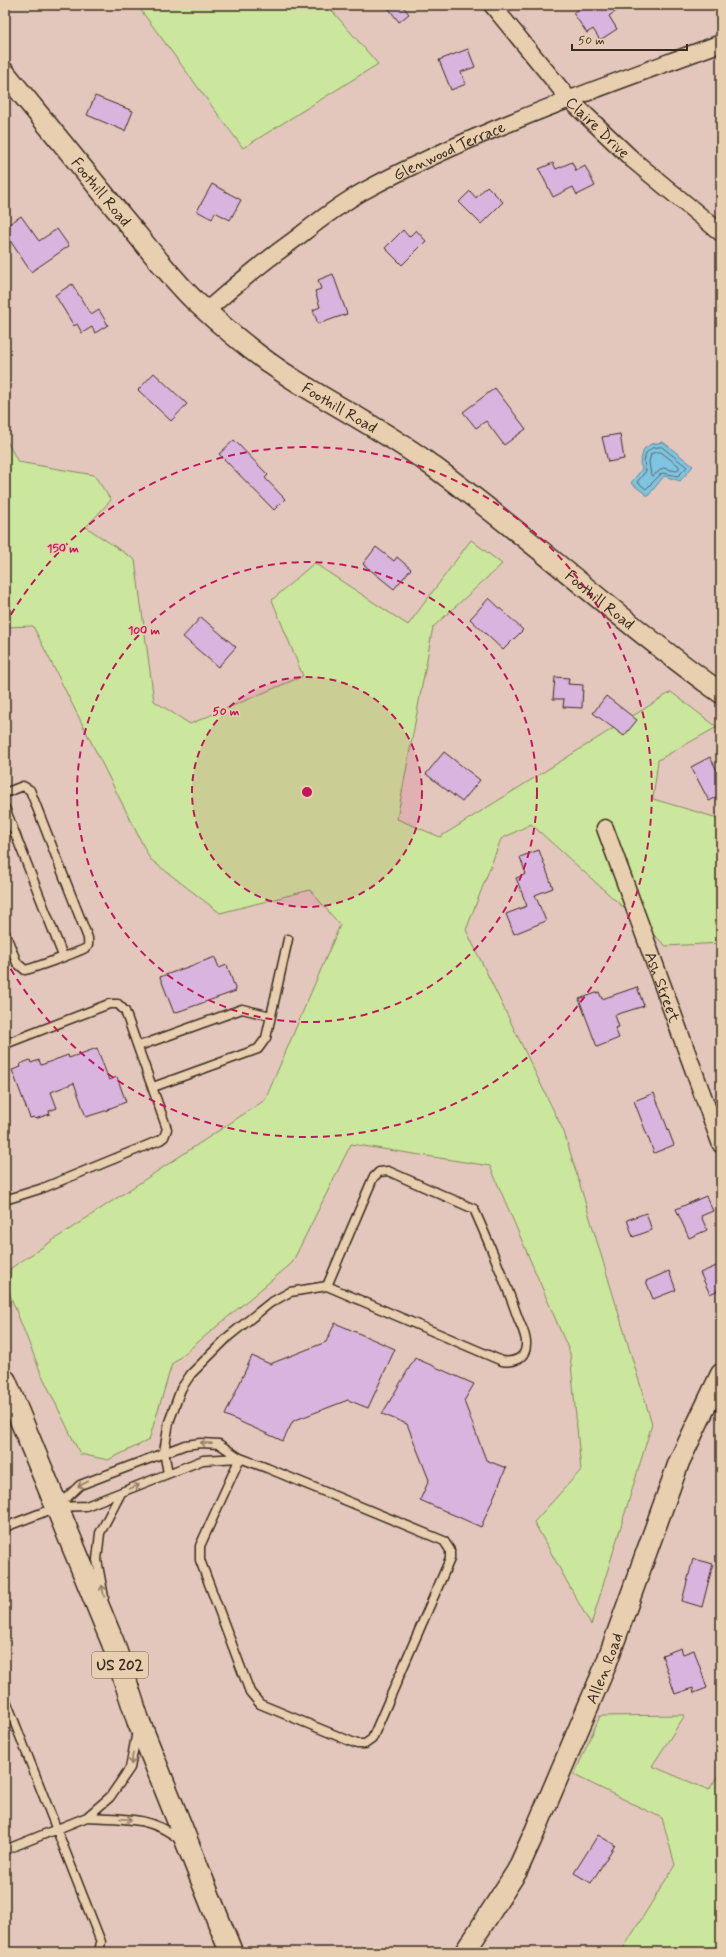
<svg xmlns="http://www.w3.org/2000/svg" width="726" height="1957" font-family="Mynerve,sans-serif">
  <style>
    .green { fill: #cbe69d; stroke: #83885e }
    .water { fill: #7fc4e0; stroke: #648692 }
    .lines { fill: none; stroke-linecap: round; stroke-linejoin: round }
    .shore { stroke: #56686c; stroke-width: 1 }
    .building { fill: #d9b4de; stroke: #3b2a1e }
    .service-casing { stroke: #3b2a1e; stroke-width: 11 }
    .minor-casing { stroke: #3b2a1e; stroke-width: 19 }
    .tertiary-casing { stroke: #3b2a1e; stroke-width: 23 }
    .trunk-casing { stroke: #3b2a1e; stroke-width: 25 }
    .service { stroke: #e7cfaf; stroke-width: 8 }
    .minor { stroke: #e7cfaf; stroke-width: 16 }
    .tertiary { stroke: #e7cfaf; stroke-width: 20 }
    .trunk { stroke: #e7cfaf; stroke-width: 22 }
    .oneway { stroke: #917c66 }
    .ring { fill: none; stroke: #c2185b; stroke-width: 2; stroke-dasharray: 7 5 }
    .labels { text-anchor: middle; stroke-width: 3; stroke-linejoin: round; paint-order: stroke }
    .shield { fill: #e7cfaf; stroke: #6f5c4a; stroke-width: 1 }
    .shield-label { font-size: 15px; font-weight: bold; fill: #3b2a1e }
    .street-label { font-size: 16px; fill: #3b2a1e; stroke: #e7cfaf }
    .centre { fill: #c2185b; stroke: #e7cfaf; stroke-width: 2 }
    .ring-label { font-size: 12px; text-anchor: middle; font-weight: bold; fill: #c2185b; stroke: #e7cfaf; stroke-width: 3; stroke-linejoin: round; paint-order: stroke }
  </style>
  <rect width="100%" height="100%" fill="#e3c7bd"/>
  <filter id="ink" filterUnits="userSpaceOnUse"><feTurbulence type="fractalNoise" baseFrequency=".025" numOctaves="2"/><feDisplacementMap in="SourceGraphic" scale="8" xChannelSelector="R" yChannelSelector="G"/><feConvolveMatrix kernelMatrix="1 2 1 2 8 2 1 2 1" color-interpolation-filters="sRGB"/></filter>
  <g filter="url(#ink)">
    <!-- green -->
    <path class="green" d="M 137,5 L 327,5 L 378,64 L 243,148 Z
      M 5,438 L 18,462 L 94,475 L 111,500 L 86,527 L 135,560 L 154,701 L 190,724 L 303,676 L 272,600 L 314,563 L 408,625 L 471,540 L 502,564 L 433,627 L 397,819 L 440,837 L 671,692 L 717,727 L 658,760 L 653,799 L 721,819 L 721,943 L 666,946 L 531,824 L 501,839 L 466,930 L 564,1132 L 652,1424 L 591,1625 L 534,1522 L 581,1470 L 570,1353 L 490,1166 L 351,1144 L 292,1263 L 172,1364 L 149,1440 L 108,1460 L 80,1454 L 40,1371 L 8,1290 L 11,1268 L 265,1100 L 340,925 L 310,890 L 220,913 L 150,859 L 33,626 L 5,627 Z
      M 685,1715 L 652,1766 L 709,1790 L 721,1770 L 721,1952 L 621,1952 L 675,1865 L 662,1818 L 574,1775 L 600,1716 Z"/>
    <!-- water -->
    <path class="water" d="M 663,442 L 693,466 L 680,481 L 664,476 L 648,496 L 631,483 L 642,469 L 640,463 L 644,449 L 651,444 Z"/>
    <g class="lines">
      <!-- shore -->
      <path class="shore" d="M 662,447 L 687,467 L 678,476 L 662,473 L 646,489 L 637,482 L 646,471 L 644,462 L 646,453 L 652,448 Z
        M 657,452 L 661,452 L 679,466 L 679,469 L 676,471 L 663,468 L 653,476 L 651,475 L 649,462 L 651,454 Z"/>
    </g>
    <!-- building -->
    <path class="building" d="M 386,5 L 402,5 L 409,14 L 399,22 Z
      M 584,5 L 625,5 L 609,16 L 617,29 L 600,40 L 593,29 L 587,33 L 573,13 Z
      M 468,49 L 475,67 L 461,72 L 466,84 L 451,90 L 439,60 Z
      M 95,96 L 133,111 L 125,131 L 87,115 Z
      M 572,162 L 576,171 L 585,166 L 595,186 L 577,195 L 573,187 L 553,197 L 539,169 L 553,163 L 556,169 Z
      M 212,184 L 241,200 L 230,220 L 215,212 L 212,219 L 197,211 Z
      M 487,186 L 503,202 L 481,224 L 459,202 L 470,191 L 476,198 Z
      M 21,216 L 39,241 L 57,229 L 69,246 L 31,272 L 5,233 L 5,227 Z
      M 403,230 L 409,237 L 416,230 L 426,241 L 402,265 L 385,248 Z
      M 333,274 L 347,314 L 318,324 L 313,310 L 320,307 L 315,291 L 321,289 L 318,280 Z
      M 72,284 L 91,315 L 99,310 L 108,325 L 95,333 L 92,327 L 82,333 L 77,324 L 74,326 L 55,295 Z
      M 154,373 L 187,404 L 171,421 L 138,390 Z
      M 495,388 L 526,429 L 504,445 L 486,421 L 476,428 L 463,412 Z
      M 620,434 L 624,459 L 608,462 L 602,437 Z
      M 234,440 L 268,475 L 265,478 L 285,499 L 274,510 L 219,454 Z
      M 376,547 L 394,561 L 397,557 L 411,569 L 394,589 L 363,564 Z
      M 489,598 L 523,630 L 503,650 L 470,619 Z
      M 201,617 L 236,647 L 218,667 L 183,637 Z
      M 555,677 L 569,678 L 568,684 L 583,685 L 582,708 L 563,707 L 564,699 L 553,699 Z
      M 606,696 L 637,720 L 624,736 L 593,713 Z
      M 444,752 L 480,780 L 462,802 L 426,774 Z
      M 710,757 L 721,778 L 721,795 L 709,801 L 691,767 Z
      M 539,850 L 553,888 L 535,895 L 546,921 L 514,934 L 506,914 L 527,906 L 516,878 L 526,874 L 520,857 Z
      M 215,957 L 219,968 L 227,965 L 236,991 L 174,1013 L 160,977 Z
      M 637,987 L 644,1006 L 615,1015 L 619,1027 L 615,1028 L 619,1038 L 597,1047 L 579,999 L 599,992 L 602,999 Z
      M 97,1048 L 109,1080 L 117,1077 L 126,1102 L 108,1109 L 108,1110 L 86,1117 L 74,1083 L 51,1092 L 57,1108 L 49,1111 L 50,1114 L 35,1119 L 34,1117 L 30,1118 L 12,1070 L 21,1067 L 20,1064 L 30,1060 L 31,1063 L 39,1060 L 41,1065 L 68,1055 L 69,1058 Z
      M 654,1093 L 674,1145 L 654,1153 L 634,1101 Z
      M 706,1196 L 713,1211 L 701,1216 L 707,1230 L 689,1238 L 676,1209 Z
      M 646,1213 L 652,1230 L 633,1237 L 627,1220 Z
      M 721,1264 L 721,1289 L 710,1294 L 700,1273 Z
      M 669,1271 L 676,1290 L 653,1299 L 646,1281 Z
      M 335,1323 L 395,1349 L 368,1408 L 348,1400 L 293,1421 L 283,1441 L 225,1415 L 252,1356 L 270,1364 L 326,1342 Z
      M 415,1358 L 474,1384 L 464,1401 L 486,1460 L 506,1468 L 481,1527 L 420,1500 L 429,1480 L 407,1424 L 382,1414 Z
      M 693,1559 L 713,1564 L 702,1607 L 682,1601 Z
      M 681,1648 L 683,1654 L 694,1650 L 707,1688 L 694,1693 L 693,1688 L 675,1694 L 662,1655 Z
      M 598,1835 L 615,1845 L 591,1883 L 574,1873 Z"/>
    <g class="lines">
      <defs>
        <path id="service" d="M 5,793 L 23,786 L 30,790 L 88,938 C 88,942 89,945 87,947 C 85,950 31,969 25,970 L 17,963 L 5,933
          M 5,808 L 63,956
          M 271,1016 L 288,939
          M 5,1044 L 109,1004 L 118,1004 L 125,1011 L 167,1129 L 164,1137 L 160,1140 L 43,1188 L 5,1200
          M 139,1046 L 242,1009 L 271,1016 L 266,1038 L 258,1049 L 153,1087
          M 168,1473 L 164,1452 L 169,1422 L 181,1389 L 191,1374 L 229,1336 L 270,1303 L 290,1292 L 327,1286 L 502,1361 C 514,1363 526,1358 526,1345 C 527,1336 521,1326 518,1318 C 505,1281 490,1245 474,1209 L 388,1171 L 379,1172 L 373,1178 L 327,1286
          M 59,1505 L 80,1485 L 185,1445 L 201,1443 L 219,1444 L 240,1458 L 267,1468 L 444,1541 L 450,1550 L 450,1559 L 372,1739 L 365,1744 L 357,1744 L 260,1704 L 250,1692 L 200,1560 L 200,1546 L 240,1458
          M 5,1527 L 57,1507 L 86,1506 L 203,1460 L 240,1458
          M 104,1597 L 97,1560 L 100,1533 L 121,1493
          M 5,1698 L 101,1942 L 99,1952
          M 87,1817 C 122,1819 150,1816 179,1839
          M 5,1850 L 87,1817 L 110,1797 L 130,1768 L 137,1731"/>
        <g id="minor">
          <path id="s1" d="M 492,5 L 569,99 L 633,160 L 721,233"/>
          <path id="s2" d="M 206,311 C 236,284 266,260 298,237 C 318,221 339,205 362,192 C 476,130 600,88 721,43"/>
          <path id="s3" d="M 605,828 L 721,1145"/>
        </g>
        <g id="tertiary">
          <path id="s4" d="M 5,73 C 43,120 82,167 120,214 C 143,241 170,277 195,301 C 225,329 258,357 293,379 C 337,407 385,431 427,462 C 528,535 620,621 721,693"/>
          <path id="s5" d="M 465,1952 L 517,1871 L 536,1829 L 605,1667 L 679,1462 L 721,1374"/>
        </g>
        <path id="trunk" d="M 5,1381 L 113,1643 L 138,1720 L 231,1952"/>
      </defs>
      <!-- service casing -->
      <use href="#service" class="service-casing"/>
      <!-- minor casing -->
      <use href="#minor" class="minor-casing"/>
      <!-- tertiary casing -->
      <use href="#tertiary" class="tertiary-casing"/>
      <!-- trunk casing -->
      <use href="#trunk" class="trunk-casing"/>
      <!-- service -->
      <use href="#service" class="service"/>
      <!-- minor -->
      <use href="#minor" class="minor"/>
      <!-- tertiary -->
      <use href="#tertiary" class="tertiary"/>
      <!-- trunk -->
      <use href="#trunk" class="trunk"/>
    </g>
    <!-- one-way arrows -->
    <defs><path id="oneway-shaft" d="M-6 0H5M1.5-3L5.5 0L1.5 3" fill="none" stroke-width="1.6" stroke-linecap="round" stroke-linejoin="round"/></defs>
    <g class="oneway">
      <use href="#oneway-shaft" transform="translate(206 1443) rotate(-177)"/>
      <use href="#oneway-shaft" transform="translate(83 1484) rotate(153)"/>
      <use href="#oneway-shaft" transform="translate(134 1487) rotate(-22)"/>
      <use href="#oneway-shaft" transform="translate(103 1591) rotate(-101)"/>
      <use href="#oneway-shaft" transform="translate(132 1759) rotate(100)"/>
      <use href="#oneway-shaft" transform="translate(126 1819) rotate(5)"/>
    </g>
  </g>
  <!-- distance rings -->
  <circle cx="307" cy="792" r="115" fill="#c2185b" fill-opacity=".12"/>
  <g class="ring">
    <circle cx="307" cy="792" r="115"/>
    <circle cx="307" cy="792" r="230"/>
    <path d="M5 625A345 345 0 1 1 5 959"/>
  </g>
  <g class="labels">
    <!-- shield labels -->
    <rect class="shield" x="92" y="1652" width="56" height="26" rx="3"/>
    <g class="shield-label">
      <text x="120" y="1670">US 202</text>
    </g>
    <!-- street labels -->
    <g class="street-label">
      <text dy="6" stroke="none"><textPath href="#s1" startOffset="162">Claire Drive</textPath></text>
      <text dy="6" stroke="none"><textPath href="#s2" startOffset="293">Glenwood Terrace</textPath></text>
      <text dy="6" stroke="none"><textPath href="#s4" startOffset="153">Foothill Road</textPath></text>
      <text dy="6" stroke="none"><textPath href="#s4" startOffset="477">Foothill Road</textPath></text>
      <text dy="6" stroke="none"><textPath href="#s4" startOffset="801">Foothill Road</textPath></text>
      <text dy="6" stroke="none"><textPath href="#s3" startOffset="169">Ash Street</textPath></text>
      <text dy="6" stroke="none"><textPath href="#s5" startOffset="317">Allen Road</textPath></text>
    </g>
  </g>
  <circle cx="307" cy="792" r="6" class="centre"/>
  <g class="ring-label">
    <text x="63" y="552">150 m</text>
    <text x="144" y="634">100 m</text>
    <text x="226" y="715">50 m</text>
  </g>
  <!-- margin -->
  <rect width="726" height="1957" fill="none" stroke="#e7cfaf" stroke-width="20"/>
  <rect x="10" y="10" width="706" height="1937" fill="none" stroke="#3b2a1e" stroke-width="1.5" filter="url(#ink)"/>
  <!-- scale -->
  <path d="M572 44v6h115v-6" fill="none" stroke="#3b2a1e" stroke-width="2"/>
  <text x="578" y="44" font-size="12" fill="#3b2a1e" stroke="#e7cfaf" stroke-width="3" paint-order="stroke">50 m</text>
</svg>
